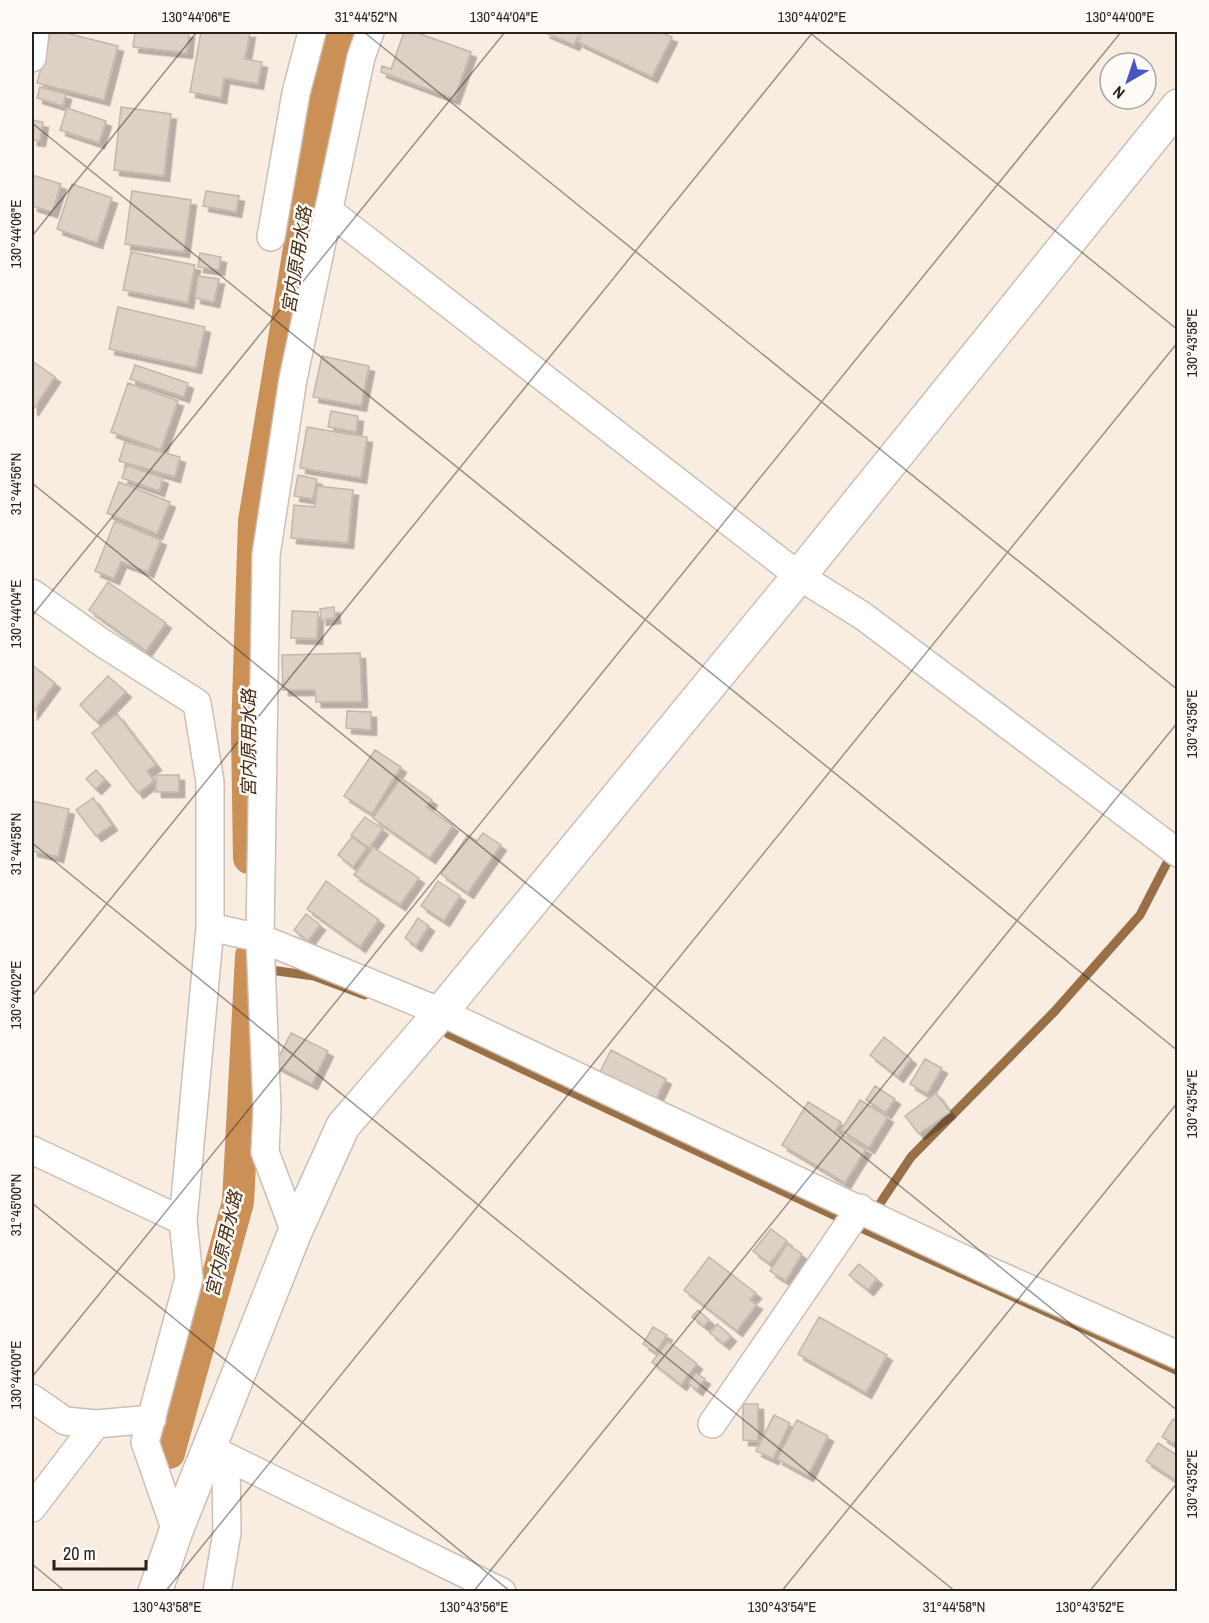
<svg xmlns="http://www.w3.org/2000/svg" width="1209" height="1623" font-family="'Archivo Narrow','Noto Sans JP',sans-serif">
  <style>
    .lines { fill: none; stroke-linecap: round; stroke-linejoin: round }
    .stream { stroke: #996f45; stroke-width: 9 }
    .canal { stroke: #ca9056; stroke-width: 32 }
    .building { fill: #ddd0c4; stroke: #c3b6ab; stroke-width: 1.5; filter: url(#shadow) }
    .street-casing { stroke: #ccbfb4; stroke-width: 30 }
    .secondary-casing { stroke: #ccbfb4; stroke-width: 36 }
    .street { stroke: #fff; stroke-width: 27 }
    .secondary { stroke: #fff; stroke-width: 33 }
    .ticks { fill: none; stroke: #26221d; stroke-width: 1.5; stroke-opacity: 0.45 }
    .labels { text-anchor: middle; stroke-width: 5; stroke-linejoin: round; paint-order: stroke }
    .water-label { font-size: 18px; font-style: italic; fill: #452c13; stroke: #fefbf9 }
    .neatline { fill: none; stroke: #26221d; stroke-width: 2 }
    .ticks-label { font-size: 15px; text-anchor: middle; fill: #26221d }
  </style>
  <defs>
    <filter id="shadow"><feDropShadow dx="5.5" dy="5.5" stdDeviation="0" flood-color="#0004"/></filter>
  </defs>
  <rect width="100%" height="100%" fill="#f9ece0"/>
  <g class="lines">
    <!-- stream -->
    <path class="stream" d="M 263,969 L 314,976 L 365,995
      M 448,1034 L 863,1229 L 1178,1371
      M 873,1214 L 911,1157 L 1054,1012 L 1140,915 L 1172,853"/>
    <!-- canal -->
    <path class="canal" d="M 249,858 L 247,732 L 254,521 L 329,67 L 344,32
      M 169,1453 L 238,1202 L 251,956"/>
  </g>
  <!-- building -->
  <path class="building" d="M 51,32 L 62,32 L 118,46 L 104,100 L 37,83 Z
    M 135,32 L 189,32 L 187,53 L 133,47 Z
    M 201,32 L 250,32 L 245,59 L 262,62 L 258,84 L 224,78 L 221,98 L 190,92 Z
    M 404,32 L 415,32 L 471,52 L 454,99 L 381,72 L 382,66 L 391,69 Z
    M 544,32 L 580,32 L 574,45 Z
    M 583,32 L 660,32 L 672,37 L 652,77 L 578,42 Z
    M 40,87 L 66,94 L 63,106 L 37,98 Z
    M 121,107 L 171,114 L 164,176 L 114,170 Z
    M 67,108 L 106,121 L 99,143 L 60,130 Z
    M 32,120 L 43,122 L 40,141 L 32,140 Z
    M 32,175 L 61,184 L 52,212 L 32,206 Z
    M 72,184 L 112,198 L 97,243 L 57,229 Z
    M 132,191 L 191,200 L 184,252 L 125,244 Z
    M 206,191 L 239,196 L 236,212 L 203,206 Z
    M 131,252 L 195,265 L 188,303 L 123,290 Z
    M 200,253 L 221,257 L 219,270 L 198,267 Z
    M 198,276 L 219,279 L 214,302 L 195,298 Z
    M 118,307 L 205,327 L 196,368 L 109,349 Z
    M 322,356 L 369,366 L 361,406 L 313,397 Z
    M 32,361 L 55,377 L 33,410 L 32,409 Z
    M 135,365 L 188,383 L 184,397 L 130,379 Z
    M 128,383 L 178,401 L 161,450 L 111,432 Z
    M 331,411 L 358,416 L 356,432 L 328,427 Z
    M 307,427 L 367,437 L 361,478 L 300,468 Z
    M 125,442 L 180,457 L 175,477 L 119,461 Z
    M 126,465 L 163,478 L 159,491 L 122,478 Z
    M 298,475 L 317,479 L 313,499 L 294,496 Z
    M 119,482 L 170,502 L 157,534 L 107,513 Z
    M 317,486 L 353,490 L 348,543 L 291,538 L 294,505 L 315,507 Z
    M 115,521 L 161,540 L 148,572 L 121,562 L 114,579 L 95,571 Z
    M 108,582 L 166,623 L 146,651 L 89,610 Z
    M 334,607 L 335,618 L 321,620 L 320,609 Z
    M 292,611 L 318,612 L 317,639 L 291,638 Z
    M 360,653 L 362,702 L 316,702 L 315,690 L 283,690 L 282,655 Z
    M 32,665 L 55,683 L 32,714 Z
    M 108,676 L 126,692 L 97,722 L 80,705 Z
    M 347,711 L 371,712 L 371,730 L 346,728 Z
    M 117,714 L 156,765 L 147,771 L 154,781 L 138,793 L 92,733 Z
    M 375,750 L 401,767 L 372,814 L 344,796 Z
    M 96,770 L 105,780 L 96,789 L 86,779 Z
    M 156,775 L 179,775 L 179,792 L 156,792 Z
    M 401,778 L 432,800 L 427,807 L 453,826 L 430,858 L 373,818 Z
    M 93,798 L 112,825 L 96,836 L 76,810 Z
    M 32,801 L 69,809 L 58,857 L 32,851 Z
    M 365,817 L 383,829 L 369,848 L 351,835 Z
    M 483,833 L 501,845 L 468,893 L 441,874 L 468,835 L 477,841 Z
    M 352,837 L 367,848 L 353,867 L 338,855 Z
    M 373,847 L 419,878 L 400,905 L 354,875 Z
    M 326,881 L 379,920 L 360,947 L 307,909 Z
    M 438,881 L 460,896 L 444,921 L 421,906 Z
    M 306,914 L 320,925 L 308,941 L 294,930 Z
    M 418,918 L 429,926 L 416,946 L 405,938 Z
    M 291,1033 L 328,1051 L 312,1084 L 275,1065 Z
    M 884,1037 L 911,1059 L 898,1077 L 870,1055 Z
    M 611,1050 L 666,1079 L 653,1105 L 598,1076 Z
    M 925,1059 L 942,1068 L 927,1094 L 910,1084 Z
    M 875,1086 L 895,1099 L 886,1113 L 866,1100 Z
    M 936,1093 L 950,1112 L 919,1134 L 905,1116 Z
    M 860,1100 L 888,1117 L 869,1148 L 841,1130 Z
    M 808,1102 L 841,1122 L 835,1131 L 866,1149 L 845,1183 L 782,1145 Z
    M 771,1229 L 787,1241 L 770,1264 L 753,1251 Z
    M 787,1244 L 802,1254 L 786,1281 L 770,1271 Z
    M 709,1257 L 756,1293 L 750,1300 L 757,1304 L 737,1331 L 684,1290 Z
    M 859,1264 L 877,1279 L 868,1290 L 849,1275 Z
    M 698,1310 L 709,1320 L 704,1326 L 692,1317 Z
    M 819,1317 L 887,1355 L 866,1393 L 798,1354 Z
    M 717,1324 L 731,1336 L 724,1344 L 710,1333 Z
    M 653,1327 L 667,1335 L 656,1353 L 643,1344 Z
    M 668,1341 L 697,1364 L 681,1385 L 652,1362 Z
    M 696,1373 L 705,1379 L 697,1390 L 688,1383 Z
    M 743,1404 L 758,1404 L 758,1441 L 743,1440 Z
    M 774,1415 L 790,1423 L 773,1459 L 756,1451 Z
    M 1173,1419 L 1178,1422 L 1178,1438 L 1174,1444 L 1162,1437 Z
    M 797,1420 L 828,1436 L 808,1476 L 777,1459 Z
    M 1158,1443 L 1178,1456 L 1178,1476 L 1175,1480 L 1146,1461 Z"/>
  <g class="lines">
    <defs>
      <path id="street" d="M 32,58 L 35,32
        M 329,211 L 799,576 L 863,616 L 1178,853
        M 271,237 L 296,93 L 312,32
        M 32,593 L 101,642 L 197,703 L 210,782 L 210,927 L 260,938 L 441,1012 L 985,1269 L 1178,1355
        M 32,1150 L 183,1221 L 189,1278 L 145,1442 L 176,1531
        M 183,1221 L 210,927
        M 295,1232 L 265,1152 L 267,1109 L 260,938 L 266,555 L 293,379 L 361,57 L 370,32
        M 32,1398 L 65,1421 L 96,1424
        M 712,1424 L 860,1208
        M 209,1448 L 502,1592
        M 32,1508 L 96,1424 L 152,1419
        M 217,1592 L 227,1532 L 226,1459"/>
      <path id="secondary" d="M 155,1592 L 176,1531 L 295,1232 L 343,1126 L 441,1012 L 799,576 L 1178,106"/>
    </defs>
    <!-- street casing -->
    <use href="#street" class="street-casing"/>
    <!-- secondary casing -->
    <use href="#secondary" class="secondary-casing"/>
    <!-- street -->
    <use href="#street" class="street"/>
    <!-- secondary -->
    <use href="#secondary" class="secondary"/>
  </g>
  <!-- ticks -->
  <path class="ticks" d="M 364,32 L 1178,690M 809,32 L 1178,330M 32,123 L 1178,1051M 32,236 L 197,32M 32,483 L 1178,1411M 32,616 L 505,32M 32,843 L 956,1592M 32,996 L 813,32M 32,1203 L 511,1592M 32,1377 L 1121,32M 32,1564 L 66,1592M 165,1592 L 1178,342M 473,1592 L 1178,722M 781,1592 L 1178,1102M 1089,1592 L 1178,1482"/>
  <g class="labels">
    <!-- water labels -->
    <g class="water-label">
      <text transform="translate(297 260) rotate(-81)" y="6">宮内原用水路</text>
      <text transform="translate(249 743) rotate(-90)" y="6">宮内原用水路</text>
      <text transform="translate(224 1244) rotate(-77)" y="6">宮内原用水路</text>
    </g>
  </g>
  <!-- border -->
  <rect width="1209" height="1623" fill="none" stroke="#fefbf9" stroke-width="66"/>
  <!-- north arrow -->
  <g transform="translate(1128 81) rotate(219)"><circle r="28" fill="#fefbf9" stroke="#a8a4a1" stroke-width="1.5"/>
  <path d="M0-4.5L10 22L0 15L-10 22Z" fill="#4a54c9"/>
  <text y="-9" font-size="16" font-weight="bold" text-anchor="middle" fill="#26221d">N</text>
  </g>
  <!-- scale -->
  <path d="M54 1560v9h92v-9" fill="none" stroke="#26221d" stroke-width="3"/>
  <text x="63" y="1560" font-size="18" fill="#26221d" stroke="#fefbf9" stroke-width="4.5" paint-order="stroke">20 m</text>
  <rect x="33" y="33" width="1143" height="1557" class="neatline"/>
  <g class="ticks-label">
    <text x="196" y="22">130°44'06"E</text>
    <text x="366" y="22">31°44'52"N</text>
    <text x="504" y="22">130°44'04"E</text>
    <text x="812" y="22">130°44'02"E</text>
    <text x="1120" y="22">130°44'00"E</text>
    <text transform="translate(16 234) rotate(-90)" y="5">130°44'06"E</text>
    <text transform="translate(1192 343) rotate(-90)" y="5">130°43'58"E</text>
    <text transform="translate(16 484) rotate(-90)" y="5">31°44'56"N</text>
    <text transform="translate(16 614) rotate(-90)" y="5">130°44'04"E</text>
    <text transform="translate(1192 724) rotate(-90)" y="5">130°43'56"E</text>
    <text transform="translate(16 844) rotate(-90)" y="5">31°44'58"N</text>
    <text transform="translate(16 995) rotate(-90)" y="5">130°44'02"E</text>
    <text transform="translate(1192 1104) rotate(-90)" y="5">130°43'54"E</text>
    <text transform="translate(16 1205) rotate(-90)" y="5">31°45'00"N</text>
    <text transform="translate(16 1375) rotate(-90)" y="5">130°44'00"E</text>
    <text transform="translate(1192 1484) rotate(-90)" y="5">130°43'52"E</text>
    <text x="167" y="1612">130°43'58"E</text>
    <text x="474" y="1612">130°43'56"E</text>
    <text x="782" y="1612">130°43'54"E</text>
    <text x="954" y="1612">31°44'58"N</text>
    <text x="1090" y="1612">130°43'52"E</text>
  </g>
</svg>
